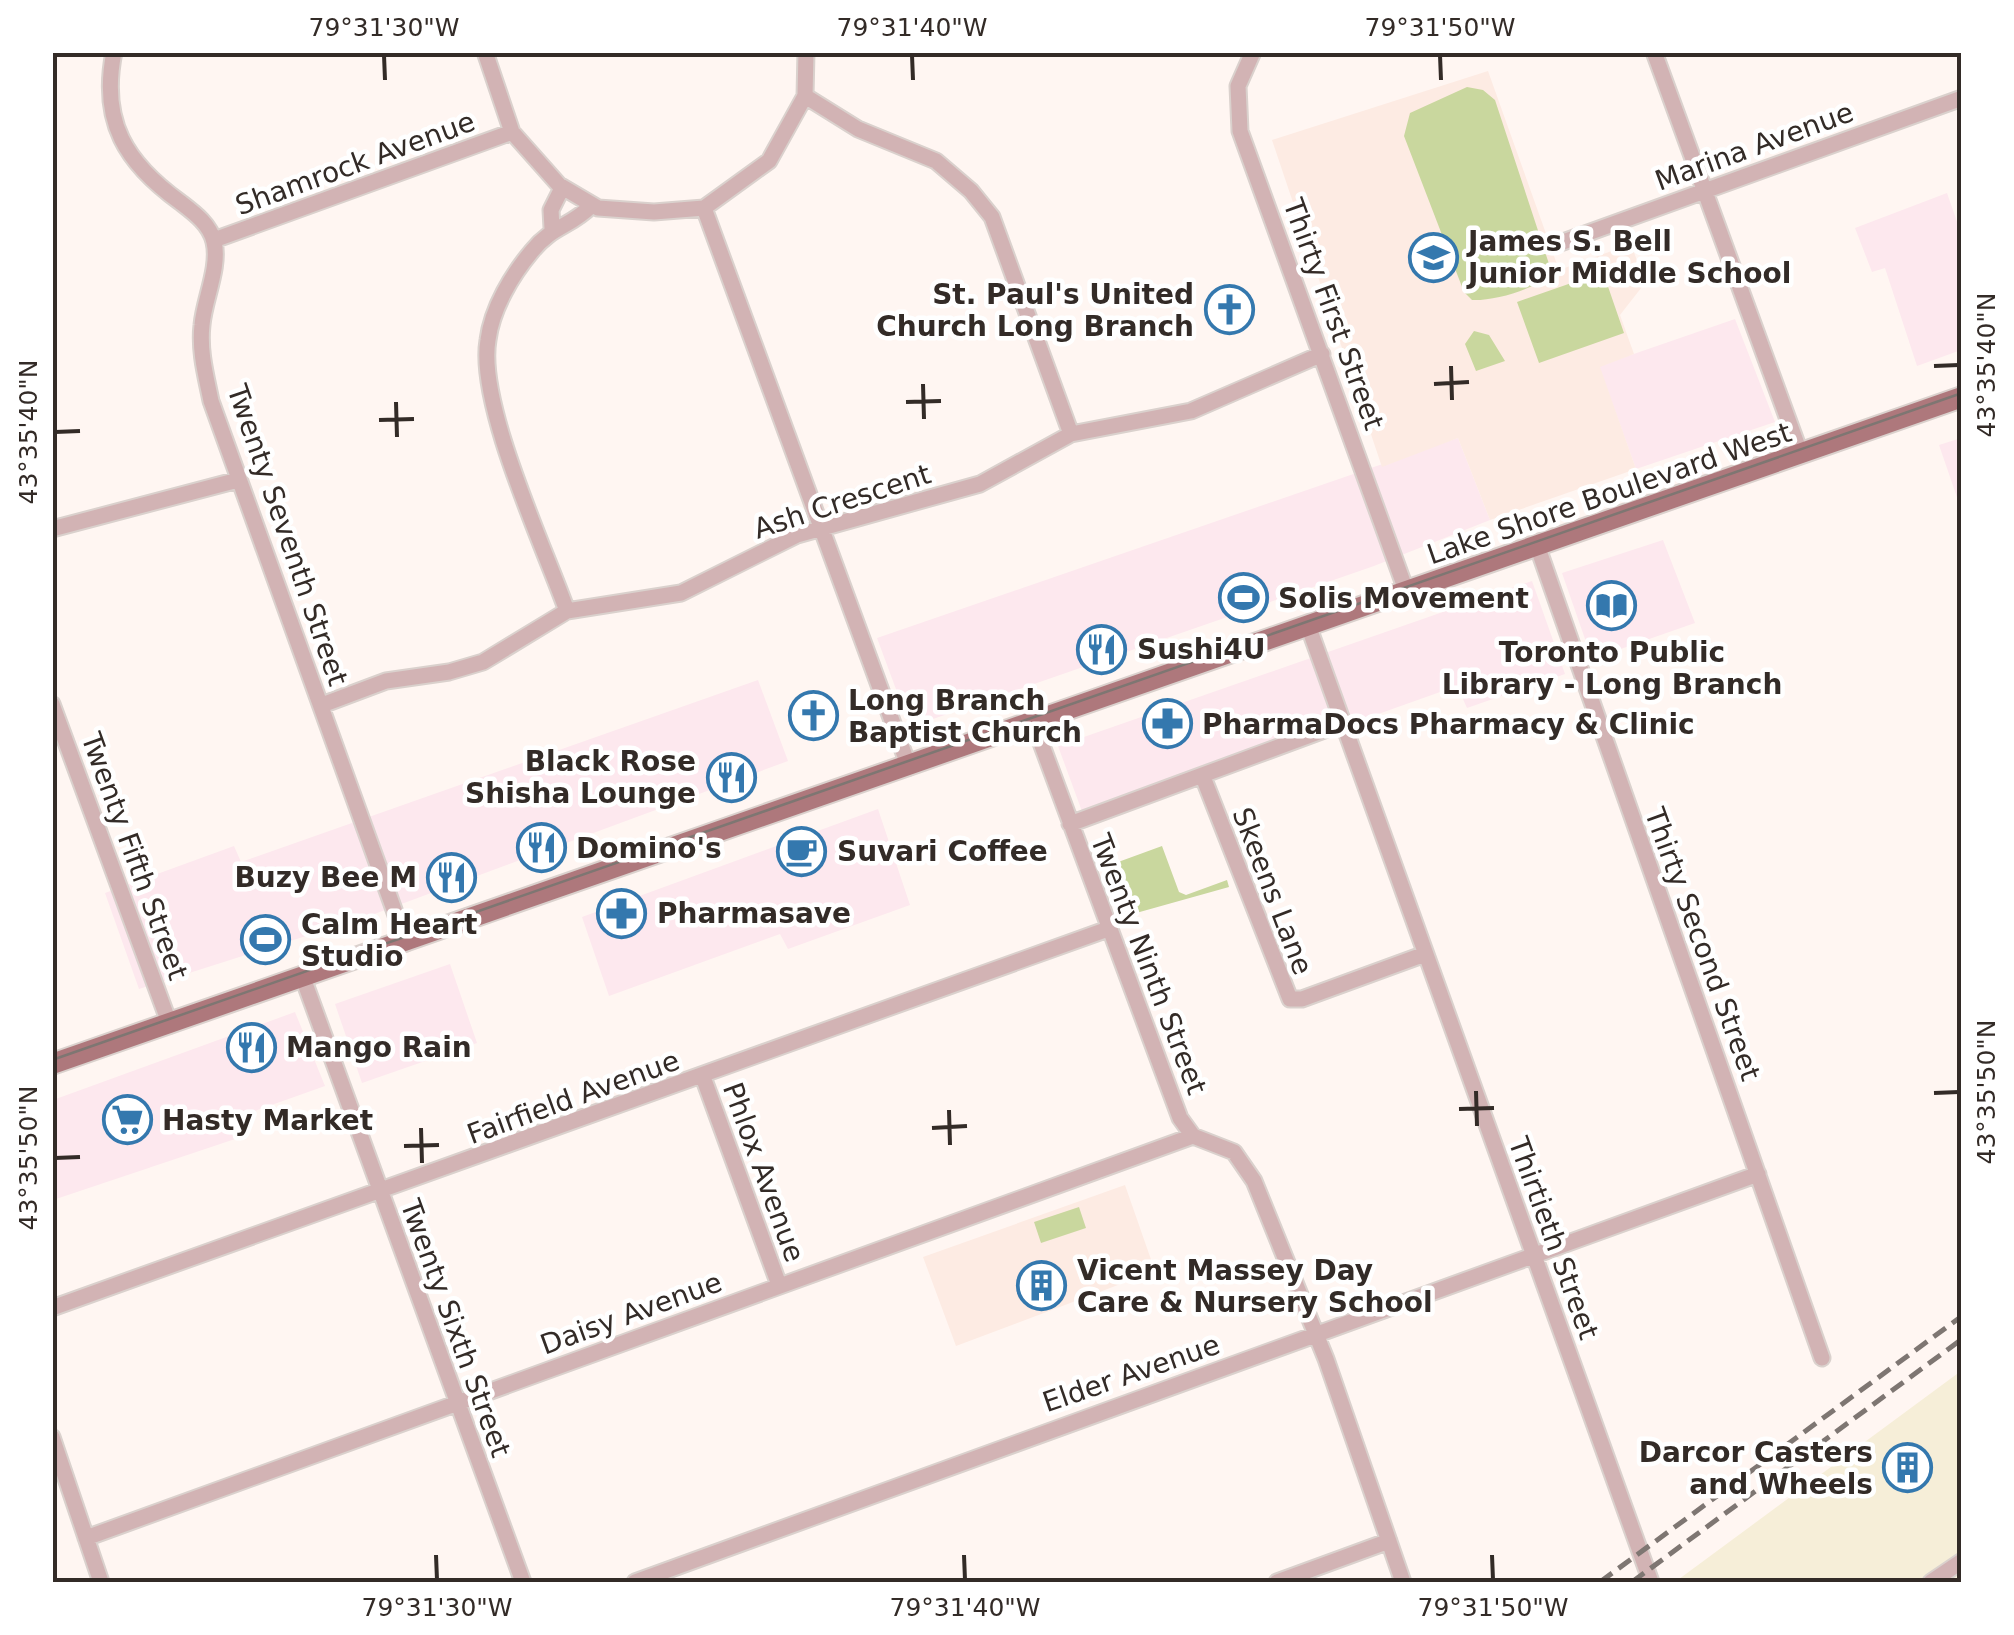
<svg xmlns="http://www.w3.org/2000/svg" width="2014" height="1635" font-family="'DejaVu Sans',sans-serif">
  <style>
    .commercial { fill: #fde8ee }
    .industrial { fill: #f6eed8 }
    .built { fill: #fdebe3 }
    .green { fill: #c9d79e }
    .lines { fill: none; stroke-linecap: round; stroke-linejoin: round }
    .minor-casing { stroke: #dad1cd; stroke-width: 19 }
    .major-casing { stroke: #dad1cd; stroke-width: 24 }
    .minor { stroke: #d2b3b4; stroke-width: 15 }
    .major { stroke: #ae787c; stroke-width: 20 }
    .tram { stroke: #7e7672; stroke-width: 2.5 }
    .rail { stroke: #7e7672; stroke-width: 5; stroke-dasharray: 15 8; stroke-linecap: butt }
    .ticks { fill: none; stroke: #332b27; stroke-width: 4 }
    .labels { text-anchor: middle; stroke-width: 9; stroke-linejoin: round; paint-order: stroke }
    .street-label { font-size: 28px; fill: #332b27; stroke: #fff }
    .poi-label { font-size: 28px; font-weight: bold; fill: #332b27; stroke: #fff; text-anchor: start }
    .neatline { fill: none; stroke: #332b27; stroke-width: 4 }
    .ticks-label { font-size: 25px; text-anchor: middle; fill: #332b27 }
  </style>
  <rect width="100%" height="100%" fill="#fff6f2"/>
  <!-- commercial -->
  <path class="commercial" d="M 1947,193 L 1961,233 L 1961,350 L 1917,366 L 1885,268 L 1872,272 L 1855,228 Z
    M 1735,319 L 1775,422 L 1636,469 L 1599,366 Z
    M 1458,438 L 1490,520 L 1374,566 L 910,727 L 877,638 Z
    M 1961,438 L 1962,438 L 1961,509 L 1939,445 Z
    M 1663,540 L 1695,623 L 1592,659 L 1562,573 Z
    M 1532,581 L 1565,674 L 1467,708 L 1457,686 L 1229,767 L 1087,825 L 1058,746 Z
    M 758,680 L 788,761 L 369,916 L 139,989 L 105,893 L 234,846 L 241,862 Z
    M 878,809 L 910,905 L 788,949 L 780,934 L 609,996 L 582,917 Z
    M 450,964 L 477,1043 L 362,1083 L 335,1004 Z
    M 295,1012 L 325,1086 L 238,1117 L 244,1136 L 53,1200 L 53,1100 Z"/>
  <!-- industrial -->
  <path class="industrial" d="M 1961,1371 L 1961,1582 L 1675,1582 Z"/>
  <!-- built -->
  <path class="built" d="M 1488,71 L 1559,270 L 1631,244 L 1645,283 L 1620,315 L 1634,354 L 1600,367 L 1636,469 L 1490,520 L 1458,438 L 1382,467 L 1272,140 Z
    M 1125,1185 L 1155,1271 L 956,1346 L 923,1257 Z"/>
  <!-- green -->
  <path class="green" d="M 1467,87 L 1483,90 L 1495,100 L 1552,273 C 1536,289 1495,301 1472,300 L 1464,292 L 1404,136 L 1410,113 Z
    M 1603,272 L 1624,333 L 1539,363 L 1517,302 Z
    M 1474,331 L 1489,335 L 1505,361 L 1476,371 L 1465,344 Z
    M 1162,846 L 1179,892 L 1186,895 L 1227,880 L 1229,887 L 1129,915 L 1110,865 Z
    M 1079,1207 L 1086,1228 L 1041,1243 L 1034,1222 Z"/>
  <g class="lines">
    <defs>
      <path id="minor" d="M 114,52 C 100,122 126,163 180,202 C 193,212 210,224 214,242 C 220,267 204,300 202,325 C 199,351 206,376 211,401 L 406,943
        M 485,52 L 512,132 L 559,185 L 598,208 L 654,212 L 704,208 L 769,161 L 805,96 L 806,52
        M 1253,52 L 1238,86 L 1240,131 L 1407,593
        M 1654,52 L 1801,455
        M 805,96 L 858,129 L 936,161 L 971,191 L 992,217 L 1071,434
        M 704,208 L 909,767
        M 552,228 L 551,210 L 562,188
        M 214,240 L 512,132
        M 1563,242 L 1962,98
        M 52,529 L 238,480
        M 1538,548 L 1822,1358
        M 567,611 C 544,546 477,404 488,340 C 492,308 512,275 532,251 C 552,226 570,227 591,206
        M 1309,628 L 1651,1582
        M 52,704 L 170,1025
        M 322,705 L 386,681 L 449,672 L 483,662 L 567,611 L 681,593 L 797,535 L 980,484 L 1071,434 L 1191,411 L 1322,354
        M 1034,724 L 1180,1118 L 1193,1136 L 1234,1152 L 1254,1181 L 1326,1359 L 1403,1582
        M 1203,777 L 1290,999 L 1302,999 L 1425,954
        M 1070,824 L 1343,723
        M 303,978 L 523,1582
        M 703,1077 L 779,1285
        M 52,1308 L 1108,929
        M 52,1437 L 101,1582
        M 86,1538 L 1193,1136
        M 635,1582 L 1758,1174
        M 1277,1582 L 1389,1541
        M 1931,1582 L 1962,1561"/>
      <path id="major" d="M 52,1064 L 1962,397"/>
    </defs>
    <!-- minor casing -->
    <use href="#minor" class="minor-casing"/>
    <!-- major casing -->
    <use href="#major" class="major-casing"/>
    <!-- minor -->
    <use href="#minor" class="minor"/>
    <!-- major -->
    <use href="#major" class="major"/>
    <!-- tram -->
    <path class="tram" d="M 52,1060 L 1962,393"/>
    <!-- rail -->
    <path class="rail" d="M 1600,1582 L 1962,1316
      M 1632,1582 L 1962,1339"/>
  </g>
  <!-- ticks -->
  <path class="ticks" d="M 384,55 L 385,80M 912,55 L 913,80M 1440,55 L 1441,80M 1451,366 L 1452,400M 1934,366 L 1959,365M 923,384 L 924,419M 1434,384 L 1469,382M 396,402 L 397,437M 906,402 L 941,401M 379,420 L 414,419M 55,432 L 80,431M 1476,1091 L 1477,1126M 1934,1093 L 1959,1092M 1459,1109 L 1494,1108M 949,1110 L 950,1145M 421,1128 L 422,1163M 932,1128 L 967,1126M 404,1146 L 439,1145M 55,1158 L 80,1157M 436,1555 L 437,1580M 964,1555 L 965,1580M 1492,1555 L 1493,1580"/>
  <!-- icons -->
  <defs>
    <symbol id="school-ring" viewBox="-11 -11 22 22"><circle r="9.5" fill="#fff" stroke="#3478ae" stroke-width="1.5"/><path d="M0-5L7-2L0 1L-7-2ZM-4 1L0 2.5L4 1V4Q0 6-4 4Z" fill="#3478ae"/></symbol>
    <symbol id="church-ring" viewBox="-11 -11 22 22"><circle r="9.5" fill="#fff" stroke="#3478ae" stroke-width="1.5"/><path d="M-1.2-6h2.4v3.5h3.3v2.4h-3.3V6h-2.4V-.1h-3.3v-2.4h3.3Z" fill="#3478ae"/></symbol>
    <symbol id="stadium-ring" viewBox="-11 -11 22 22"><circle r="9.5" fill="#fff" stroke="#3478ae" stroke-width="1.5"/><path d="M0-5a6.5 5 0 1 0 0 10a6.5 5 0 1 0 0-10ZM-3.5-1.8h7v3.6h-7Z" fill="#3478ae"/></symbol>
    <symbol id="library-ring" viewBox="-11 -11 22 22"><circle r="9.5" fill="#fff" stroke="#3478ae" stroke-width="1.5"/><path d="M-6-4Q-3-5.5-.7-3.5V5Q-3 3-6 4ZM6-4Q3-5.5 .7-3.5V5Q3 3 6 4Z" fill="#3478ae"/></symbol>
    <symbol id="restaurant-ring" viewBox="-11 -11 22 22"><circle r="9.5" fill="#fff" stroke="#3478ae" stroke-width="1.5"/><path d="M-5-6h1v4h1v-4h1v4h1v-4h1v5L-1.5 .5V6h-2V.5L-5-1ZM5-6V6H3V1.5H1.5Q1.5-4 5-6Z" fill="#3478ae"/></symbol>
    <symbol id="pharmacy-ring" viewBox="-11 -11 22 22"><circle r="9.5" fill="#fff" stroke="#3478ae" stroke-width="1.5"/><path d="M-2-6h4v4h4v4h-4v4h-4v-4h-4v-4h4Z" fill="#3478ae"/></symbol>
    <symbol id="cafe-ring" viewBox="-11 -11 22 22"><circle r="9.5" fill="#fff" stroke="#3478ae" stroke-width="1.5"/><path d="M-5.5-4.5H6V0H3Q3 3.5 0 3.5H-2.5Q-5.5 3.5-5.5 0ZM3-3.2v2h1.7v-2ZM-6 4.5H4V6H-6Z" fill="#3478ae"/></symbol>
    <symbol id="supermarket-ring" viewBox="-11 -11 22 22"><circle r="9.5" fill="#fff" stroke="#3478ae" stroke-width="1.5"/><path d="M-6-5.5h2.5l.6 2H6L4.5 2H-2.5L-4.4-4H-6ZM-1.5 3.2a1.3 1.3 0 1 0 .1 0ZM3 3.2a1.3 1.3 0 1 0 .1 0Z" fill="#3478ae"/></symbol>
    <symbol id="building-ring" viewBox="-11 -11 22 22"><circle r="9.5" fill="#fff" stroke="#3478ae" stroke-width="1.5"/><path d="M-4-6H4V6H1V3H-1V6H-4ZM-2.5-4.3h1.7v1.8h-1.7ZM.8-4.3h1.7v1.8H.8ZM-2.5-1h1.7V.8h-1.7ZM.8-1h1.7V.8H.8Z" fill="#3478ae"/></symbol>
  </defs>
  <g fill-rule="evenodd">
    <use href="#school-ring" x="1406" y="230" width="55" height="55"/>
    <use href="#church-ring" x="1202" y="282" width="55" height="55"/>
    <use href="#stadium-ring" x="1216" y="570" width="55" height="55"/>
    <use href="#library-ring" x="1584" y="578" width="55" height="55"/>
    <use href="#restaurant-ring" x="1074" y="622" width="55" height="55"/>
    <use href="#church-ring" x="786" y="688" width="55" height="55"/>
    <use href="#pharmacy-ring" x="1140" y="696" width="55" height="55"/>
    <use href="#restaurant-ring" x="704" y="750" width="55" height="55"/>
    <use href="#restaurant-ring" x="514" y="820" width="55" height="55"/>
    <use href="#cafe-ring" x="774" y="824" width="55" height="55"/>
    <use href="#restaurant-ring" x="424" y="850" width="55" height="55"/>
    <use href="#pharmacy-ring" x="594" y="886" width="55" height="55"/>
    <use href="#stadium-ring" x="238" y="912" width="55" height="55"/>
    <use href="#restaurant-ring" x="224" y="1020" width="55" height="55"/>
    <use href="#supermarket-ring" x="100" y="1092" width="55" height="55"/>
    <use href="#building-ring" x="1014" y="1258" width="55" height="55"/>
    <use href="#building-ring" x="1880" y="1440" width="55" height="55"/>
  </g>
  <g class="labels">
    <!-- street labels -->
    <g class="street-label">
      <text transform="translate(1754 146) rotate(-20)" y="10">Marina Avenue</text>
      <text transform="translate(355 163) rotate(-20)" y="10">Shamrock Avenue</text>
      <text transform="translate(1334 314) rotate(70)" y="10">Thirty First Street</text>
      <text transform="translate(1609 493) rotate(-19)" y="10">Lake Shore Boulevard West</text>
      <text transform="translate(842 501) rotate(-18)" y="10">Ash Crescent</text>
      <text transform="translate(288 535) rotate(71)" y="10">Twenty Seventh Street</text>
      <text transform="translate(135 856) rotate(70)" y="10">Twenty Fifth Street</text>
      <text transform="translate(1273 891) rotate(69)" y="10">Skeens Lane</text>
      <text transform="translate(1703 944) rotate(70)" y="10">Thirty Second Street</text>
      <text transform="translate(1149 964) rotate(69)" y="10">Twenty Ninth Street</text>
      <text transform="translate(573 1097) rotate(-20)" y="10">Fairfield Avenue</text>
      <text transform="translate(764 1172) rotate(70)" y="10">Phlox Avenue</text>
      <text transform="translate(1554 1238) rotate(70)" y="10">Thirtieth Street</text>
      <text transform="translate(631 1313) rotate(-20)" y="10">Daisy Avenue</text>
      <text transform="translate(456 1328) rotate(70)" y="10">Twenty Sixth Street</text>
      <text transform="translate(1131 1373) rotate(-19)" y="10">Elder Avenue</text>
    </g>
    <!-- poi labels -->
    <g class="poi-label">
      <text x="1468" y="251">James S. Bell<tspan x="1468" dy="32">Junior Middle School</tspan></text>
      <text x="1194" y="304" text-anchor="end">St. Paul's United<tspan x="1194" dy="32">Church Long Branch</tspan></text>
      <text x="1278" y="608">Solis Movement</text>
      <text x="1137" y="659">Sushi4U</text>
      <text x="1612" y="662" text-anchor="middle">Toronto Public<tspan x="1612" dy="32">Library - Long Branch</tspan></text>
      <text x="848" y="710">Long Branch<tspan x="848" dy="32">Baptist Church</tspan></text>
      <text x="1202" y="734">PharmaDocs Pharmacy &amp; Clinic</text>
      <text x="696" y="771" text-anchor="end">Black Rose<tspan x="696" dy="32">Shisha Lounge</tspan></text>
      <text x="576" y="858">Domino's</text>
      <text x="837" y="861">Suvari Coffee</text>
      <text x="417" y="887" text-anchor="end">Buzy Bee M</text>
      <text x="657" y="923">Pharmasave</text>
      <text x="301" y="934">Calm Heart<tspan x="301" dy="32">Studio</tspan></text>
      <text x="286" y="1057">Mango Rain</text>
      <text x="162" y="1130">Hasty Market</text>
      <text x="1077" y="1280">Vicent Massey Day<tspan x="1077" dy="32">Care &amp; Nursery School</tspan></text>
      <text x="1873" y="1462" text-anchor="end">Darcor Casters<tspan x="1873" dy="32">and Wheels</tspan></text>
    </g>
  </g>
  <!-- border -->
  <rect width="2014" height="1635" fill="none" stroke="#ffffff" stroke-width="110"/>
  <rect x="55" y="55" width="1904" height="1525" class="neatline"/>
  <g class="ticks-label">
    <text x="384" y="36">79°31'30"W</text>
    <text x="912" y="36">79°31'40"W</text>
    <text x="1440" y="36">79°31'50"W</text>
    <text transform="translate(1986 365) rotate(-90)" y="9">43°35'40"N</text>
    <text transform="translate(28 432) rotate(-90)" y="9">43°35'40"N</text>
    <text transform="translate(1986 1092) rotate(-90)" y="9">43°35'50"N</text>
    <text transform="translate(28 1158) rotate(-90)" y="9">43°35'50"N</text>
    <text x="437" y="1616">79°31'30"W</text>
    <text x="965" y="1616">79°31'40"W</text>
    <text x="1493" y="1616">79°31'50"W</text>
  </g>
</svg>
